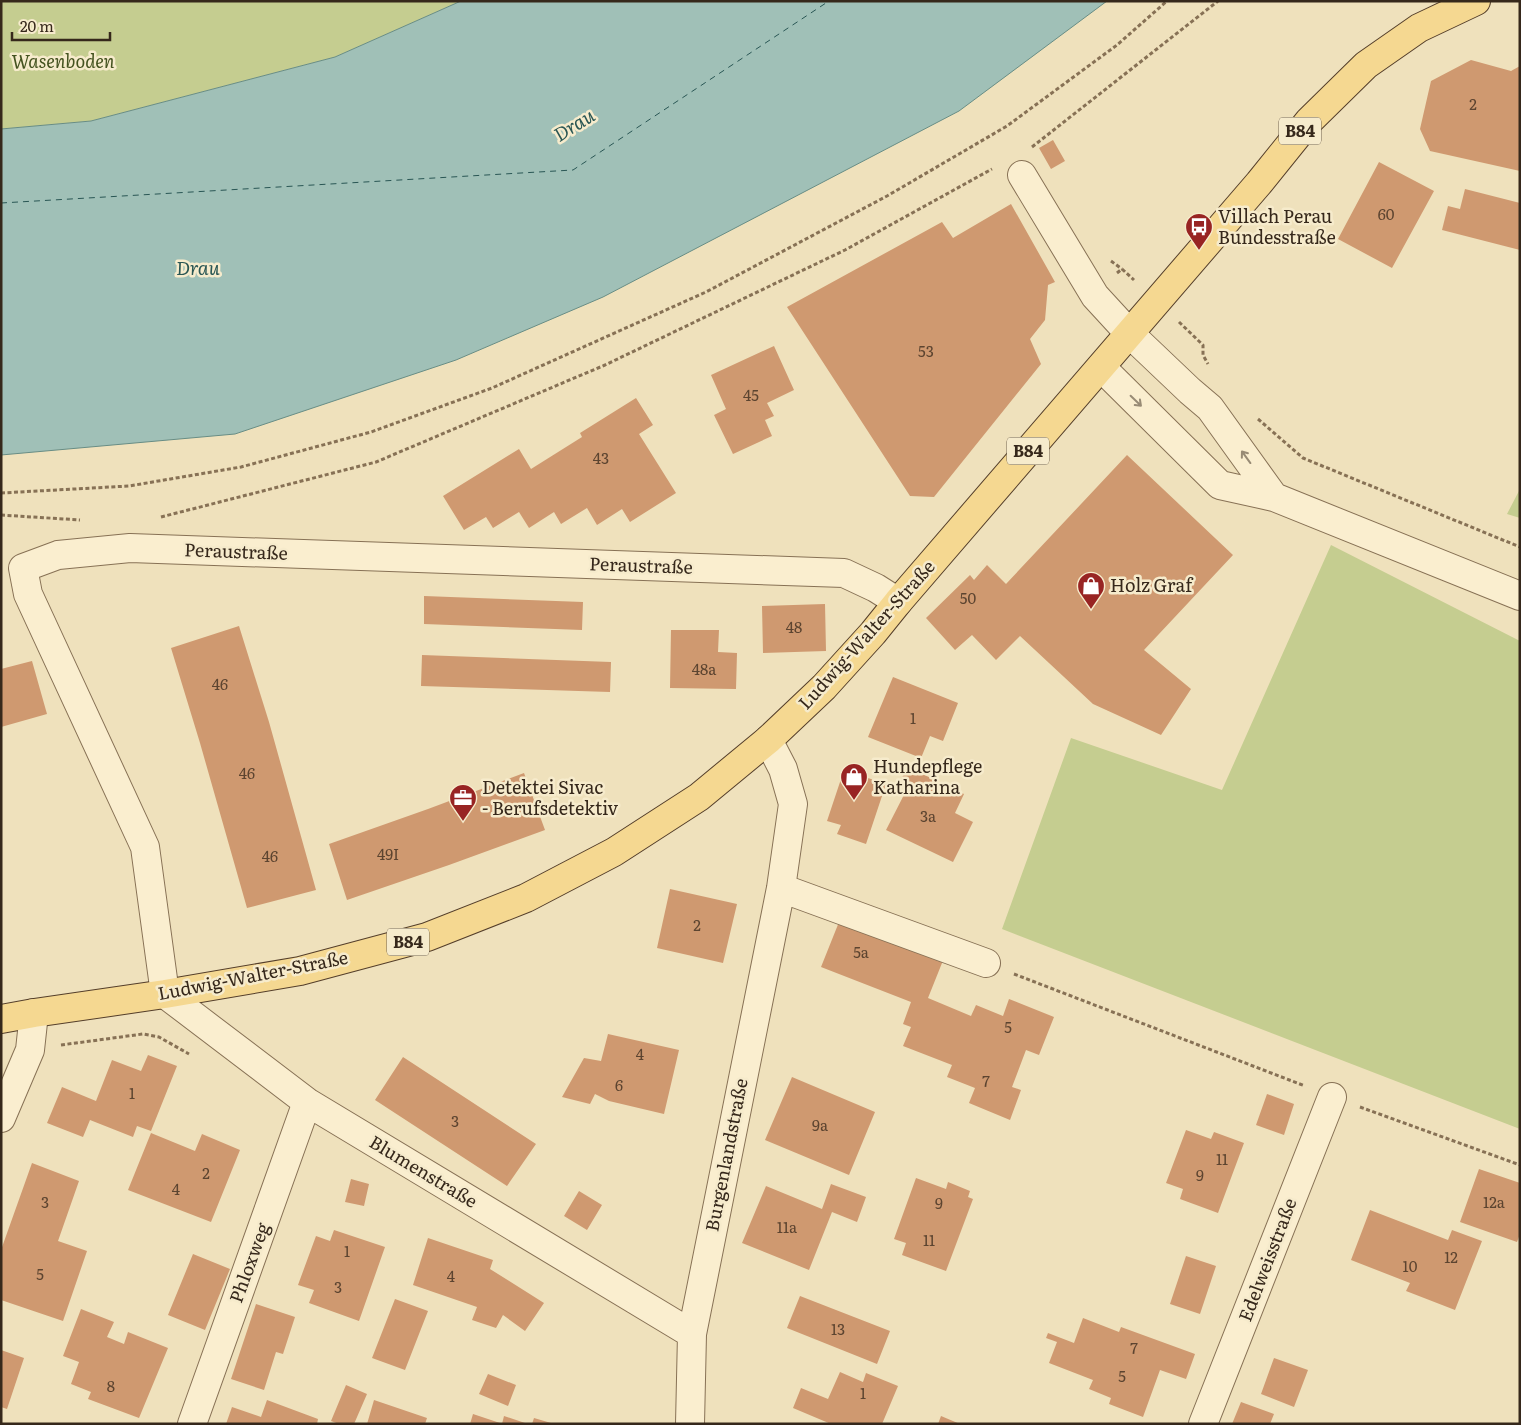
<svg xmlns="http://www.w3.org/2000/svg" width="1521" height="1425" font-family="Literata,serif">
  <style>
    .green { fill: #c5cd90 }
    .water { fill: #a0c0b7; stroke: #688d85 }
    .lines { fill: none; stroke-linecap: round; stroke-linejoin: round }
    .ferry { stroke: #295654; stroke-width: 1; stroke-dasharray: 6 5; stroke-linecap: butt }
    .building { fill: #cf9970 }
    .minor-casing { stroke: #877155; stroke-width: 30 }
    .major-casing { stroke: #543e2a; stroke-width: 30 }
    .path { stroke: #877155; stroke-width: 3; stroke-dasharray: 4 2.5; stroke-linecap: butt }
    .minor { stroke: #faeecf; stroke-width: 28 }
    .major { stroke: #f5d891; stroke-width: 28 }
    .oneway { stroke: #988b75 }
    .labels { text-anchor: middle; stroke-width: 5; stroke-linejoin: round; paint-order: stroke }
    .number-label { font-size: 15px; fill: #5c4430 }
    .shield { fill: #f6ebcc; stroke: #706250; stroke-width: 1 }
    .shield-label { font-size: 16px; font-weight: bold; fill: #36281b }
    .park-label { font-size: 18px; font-style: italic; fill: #455320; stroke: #f6ebcc }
    .poi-label { font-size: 18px; fill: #36281b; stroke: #f6ebcc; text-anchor: start }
    .street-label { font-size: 18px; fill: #36281b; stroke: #f6ebcc }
    .water-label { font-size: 19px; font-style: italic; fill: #295654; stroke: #f6ebcc }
  </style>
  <rect width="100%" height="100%" fill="#efe1bc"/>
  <!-- green -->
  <path class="green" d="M 1,1 L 461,1 L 335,57 L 91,121 L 1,129 Z
    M 1520,489 L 1520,518 L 1507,514 Z
    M 1331,545 L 1520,641 L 1520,1129 L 1002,929 L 1071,738 L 1222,790 Z"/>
  <!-- water -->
  <path class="water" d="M 461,1 L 1107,1 L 959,111 L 603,297 L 456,360 L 235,434 L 1,455 L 1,129 L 91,121 L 335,57 Z"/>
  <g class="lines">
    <!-- ferry -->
    <path class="ferry" d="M 1,203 L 573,170 L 829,1"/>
  </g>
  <!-- building -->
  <path class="building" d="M 1471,60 L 1511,71 L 1520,66 L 1520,171 L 1430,151 L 1420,129 L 1431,81 Z
    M 1053,140 L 1065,161 L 1051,169 L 1039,148 Z
    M 1379,162 L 1434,191 L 1392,268 L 1338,239 Z
    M 1465,189 L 1520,203 L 1520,250 L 1442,230 L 1448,206 L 1460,209 Z
    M 1011,204 L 1055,282 L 1048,285 L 1045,320 L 1030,339 L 1041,364 L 934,497 L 910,496 L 787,307 L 942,222 L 953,238 Z
    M 774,346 L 794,390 L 767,403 L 774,416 L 765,420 L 772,436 L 733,454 L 714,415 L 726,409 L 711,375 Z
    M 636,398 L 653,425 L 639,434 L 676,493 L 630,522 L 622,509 L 597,525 L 587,508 L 561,524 L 554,512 L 529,528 L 519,512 L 493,528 L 486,517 L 464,530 L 443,496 L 519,449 L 531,469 L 582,437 L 580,433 Z
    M 1127,455 L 1233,555 L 1144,650 L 1191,689 L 1161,735 L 1093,704 L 1020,636 L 996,660 L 972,635 L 955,650 L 926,618 L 970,575 L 974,580 L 987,565 L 1006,584 Z
    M 424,596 L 583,602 L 582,630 L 424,624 Z
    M 825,604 L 826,651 L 763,653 L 762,606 Z
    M 239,626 L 269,722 L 316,890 L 247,908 L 200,743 L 171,648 Z
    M 671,630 L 719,630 L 718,652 L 737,653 L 736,689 L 670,688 Z
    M 422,655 L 611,662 L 610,692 L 421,686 Z
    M 32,661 L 47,714 L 1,727 L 1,669 Z
    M 893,677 L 958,703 L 943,741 L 930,736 L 921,758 L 868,737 Z
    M 908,767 L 964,794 L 955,813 L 973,822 L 953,862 L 886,830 L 907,789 L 898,785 Z
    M 844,770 L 886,784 L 866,844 L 837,834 L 841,825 L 827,821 Z
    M 524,773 L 545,830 L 449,865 L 347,900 L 329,844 L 428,809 Z
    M 670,889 L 737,904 L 723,963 L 657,948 Z
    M 841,917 L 944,958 L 928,998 L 971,1016 L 976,1005 L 1003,1016 L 1009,999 L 1054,1017 L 1039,1055 L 1026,1050 L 1012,1087 L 1021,1090 L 1010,1120 L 969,1103 L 975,1088 L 947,1077 L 952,1065 L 903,1046 L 911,1027 L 903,1024 L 911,1002 L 821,967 Z
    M 608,1034 L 679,1050 L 664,1114 L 609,1101 L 595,1094 L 590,1104 L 562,1097 L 584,1058 L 601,1061 Z
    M 148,1055 L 177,1066 L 151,1131 L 137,1126 L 133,1137 L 90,1120 L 83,1137 L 47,1123 L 62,1087 L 96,1101 L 112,1060 L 141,1071 Z
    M 403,1057 L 536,1144 L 507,1186 L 375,1100 Z
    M 792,1077 L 875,1112 L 849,1175 L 765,1140 Z
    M 1267,1094 L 1294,1104 L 1284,1135 L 1256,1125 Z
    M 1186,1130 L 1211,1139 L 1214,1132 L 1244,1143 L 1218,1213 L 1180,1199 L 1183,1189 L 1166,1183 Z
    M 151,1133 L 195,1151 L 202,1134 L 240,1150 L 211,1222 L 128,1190 Z
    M 32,1163 L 79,1181 L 58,1241 L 87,1251 L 63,1321 L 1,1300 L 1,1250 Z
    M 1479,1169 L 1520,1183 L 1520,1234 L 1517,1242 L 1460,1222 Z
    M 916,1178 L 946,1189 L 948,1182 L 970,1191 L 968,1197 L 973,1199 L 946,1271 L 902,1255 L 906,1243 L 894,1239 Z
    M 351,1179 L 369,1184 L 364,1206 L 345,1202 Z
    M 831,1184 L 866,1197 L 857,1222 L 832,1212 L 809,1270 L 742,1243 L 766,1186 L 822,1209 Z
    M 579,1191 L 602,1205 L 587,1230 L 564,1216 Z
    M 1370,1210 L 1448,1240 L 1452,1230 L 1482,1241 L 1455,1310 L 1406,1291 L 1410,1283 L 1351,1260 Z
    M 334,1230 L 385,1247 L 359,1321 L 309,1303 L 314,1290 L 298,1285 L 316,1236 L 330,1241 Z
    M 428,1238 L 493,1260 L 490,1269 L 544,1303 L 525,1331 L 503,1315 L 496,1328 L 472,1320 L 477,1307 L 413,1285 Z
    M 193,1254 L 230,1269 L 205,1330 L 168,1315 Z
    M 1186,1256 L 1216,1266 L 1200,1314 L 1170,1304 Z
    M 800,1296 L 890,1331 L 877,1364 L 787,1328 Z
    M 395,1299 L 428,1311 L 405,1370 L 372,1358 Z
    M 256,1304 L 295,1317 L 283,1354 L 276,1352 L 264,1390 L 231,1379 Z
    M 81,1309 L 114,1322 L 107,1337 L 124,1344 L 128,1332 L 168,1348 L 139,1418 L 88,1399 L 91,1392 L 71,1384 L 79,1362 L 63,1356 Z
    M 1083,1318 L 1119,1332 L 1121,1327 L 1195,1354 L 1186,1379 L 1160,1370 L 1143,1417 L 1109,1404 L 1111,1398 L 1089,1389 L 1093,1380 L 1049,1363 L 1057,1342 L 1046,1338 L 1048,1333 L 1074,1343 Z
    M 1,1350 L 24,1358 L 7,1409 L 1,1407 Z
    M 1274,1358 L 1308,1370 L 1294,1407 L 1261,1394 Z
    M 840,1372 L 863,1382 L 866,1373 L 898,1386 L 882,1424 L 831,1424 L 793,1408 L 801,1388 L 828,1399 Z
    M 488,1374 L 516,1385 L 508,1406 L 479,1394 Z
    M 346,1385 L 367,1394 L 354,1424 L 339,1424 L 331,1421 Z
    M 267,1400 L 318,1419 L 317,1424 L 226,1424 L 232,1407 L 261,1417 Z
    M 374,1400 L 427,1418 L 425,1424 L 367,1424 Z
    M 1241,1402 L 1274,1414 L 1270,1424 L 1232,1424 Z
    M 473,1414 L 500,1423 L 500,1424 L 470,1424 Z
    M 504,1416 L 525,1423 L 525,1424 L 502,1424 Z
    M 941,1416 L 960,1424 L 938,1424 Z
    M 534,1418 L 551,1423 L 551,1424 L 532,1424 Z"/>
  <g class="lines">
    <defs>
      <path id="minor" d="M 1022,175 L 1095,296 L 1129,333 L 1190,391 L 1210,408 L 1274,497
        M 1101,367 L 1220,485 L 1274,497 L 1520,596
        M 781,888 L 986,963
        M 1,1118 L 30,1050 L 34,1013
        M 692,1334 L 307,1102 L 165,994 L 145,847 L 28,594 L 23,568 L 58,555 L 130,548 L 844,573 L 876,588 L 898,602
        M 192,1424 L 307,1102
        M 690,1424 L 692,1334 L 781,888 L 793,804 L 783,769 L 768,740
        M 1203,1424 L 1332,1097"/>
      <path id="major" d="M 1,1019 L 34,1013 L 165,994 L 300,971 L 427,937 L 526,898 L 614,852 L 699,797 L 768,740 L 824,687 L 873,633 L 898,602 L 1259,183 L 1309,121 L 1366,65 L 1419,28 L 1476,1"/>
    </defs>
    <!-- minor casing -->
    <use href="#minor" class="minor-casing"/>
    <!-- major casing -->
    <use href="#major" class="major-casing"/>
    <!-- path -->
    <path class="path" d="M 1032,147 L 1218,1
      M 1111,261 L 1122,269
      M 1117,273 L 1122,269 L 1134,280
      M 1179,322 L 1203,345 L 1203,355 L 1208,364
      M 1258,419 L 1303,458 L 1520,547
      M 1,493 L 129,486 L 241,467 L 371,432 L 492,388 L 706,292 L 887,196 L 1007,126 L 1117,45 L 1167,1
      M 1,515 L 80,520
      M 161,517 L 376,462 L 605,365 L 845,250 L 992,169
      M 1014,974 L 1305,1086
      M 61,1045 L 143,1034 L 159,1037 L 189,1054
      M 1360,1107 L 1520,1165"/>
    <!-- minor -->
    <use href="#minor" class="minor"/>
    <!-- major -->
    <use href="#major" class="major"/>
  </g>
  <!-- one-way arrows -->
  <defs><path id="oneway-shaft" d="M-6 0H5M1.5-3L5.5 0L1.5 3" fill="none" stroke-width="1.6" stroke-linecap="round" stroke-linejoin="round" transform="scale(1.25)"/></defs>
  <g class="oneway">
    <use href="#oneway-shaft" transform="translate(1136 401) rotate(44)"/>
    <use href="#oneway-shaft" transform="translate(1246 457) rotate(-126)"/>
  </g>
  <!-- icons -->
  <defs>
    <symbol id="bus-pin" viewBox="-11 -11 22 30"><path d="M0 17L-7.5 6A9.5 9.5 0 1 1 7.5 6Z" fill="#982423" stroke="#f6ebcc"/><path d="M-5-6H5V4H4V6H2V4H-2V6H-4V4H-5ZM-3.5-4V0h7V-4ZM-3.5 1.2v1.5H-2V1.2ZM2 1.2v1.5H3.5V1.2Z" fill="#fff"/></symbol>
    <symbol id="shop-pin" viewBox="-11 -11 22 30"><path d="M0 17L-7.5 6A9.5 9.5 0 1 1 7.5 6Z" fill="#982423" stroke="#f6ebcc"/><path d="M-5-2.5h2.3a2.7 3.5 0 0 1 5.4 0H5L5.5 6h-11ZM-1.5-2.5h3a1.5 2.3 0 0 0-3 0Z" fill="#fff"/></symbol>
    <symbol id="office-pin" viewBox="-11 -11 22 30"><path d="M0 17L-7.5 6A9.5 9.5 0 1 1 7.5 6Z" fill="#982423" stroke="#f6ebcc"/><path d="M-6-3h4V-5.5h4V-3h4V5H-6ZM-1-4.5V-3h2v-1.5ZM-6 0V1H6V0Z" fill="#fff"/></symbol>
  </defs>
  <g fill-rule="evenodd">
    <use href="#bus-pin" x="1183" y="211" width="32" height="43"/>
    <use href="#shop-pin" x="1075" y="570" width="32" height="43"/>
    <use href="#shop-pin" x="838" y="761" width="32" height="43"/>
    <use href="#office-pin" x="447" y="782" width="32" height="43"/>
  </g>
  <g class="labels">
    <!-- number labels -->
    <g class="number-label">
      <text x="1473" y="110">2</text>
      <text x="1386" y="220">60</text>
      <text x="926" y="357">53</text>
      <text x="751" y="401">45</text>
      <text x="601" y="464">43</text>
      <text x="968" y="604">50</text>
      <text x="794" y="633">48</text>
      <text x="704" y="675">48a</text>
      <text x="220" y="690">46</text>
      <text x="913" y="724">1</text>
      <text x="247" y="779">46</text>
      <text x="928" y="822">3a</text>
      <text x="388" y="860">49I</text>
      <text x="270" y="862">46</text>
      <text x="697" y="931">2</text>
      <text x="861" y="958">5a</text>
      <text x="1008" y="1033">5</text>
      <text x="640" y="1060">4</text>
      <text x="986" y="1087">7</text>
      <text x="619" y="1091">6</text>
      <text x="132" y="1099">1</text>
      <text x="455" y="1127">3</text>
      <text x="820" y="1131">9a</text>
      <text x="1222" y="1165">11</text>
      <text x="206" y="1179">2</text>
      <text x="1200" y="1181">9</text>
      <text x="176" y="1195">4</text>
      <text x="45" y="1208">3</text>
      <text x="1494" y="1208">12a</text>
      <text x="939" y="1209">9</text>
      <text x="787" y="1233">11a</text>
      <text x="929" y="1246">11</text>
      <text x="347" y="1257">1</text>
      <text x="1451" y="1263">12</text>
      <text x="1410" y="1272">10</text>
      <text x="40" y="1280">5</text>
      <text x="451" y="1282">4</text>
      <text x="338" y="1293">3</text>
      <text x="838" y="1335">13</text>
      <text x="1134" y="1354">7</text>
      <text x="1122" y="1382">5</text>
      <text x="111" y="1392">8</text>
      <text x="863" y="1399">1</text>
    </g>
    <!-- shield labels -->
    <g class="shield">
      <rect x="1279" y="117.5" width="42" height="27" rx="4"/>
      <rect x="1007" y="437.5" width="42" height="27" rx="4"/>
      <rect x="387" y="928.5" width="42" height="27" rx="4"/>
    </g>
    <g class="shield-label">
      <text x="1300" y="137">B84</text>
      <text x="1028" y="457">B84</text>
      <text x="408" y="948">B84</text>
    </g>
    <!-- park labels -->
    <g class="park-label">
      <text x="63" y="68">Wasenboden</text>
    </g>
    <!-- poi labels -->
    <g class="poi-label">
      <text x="1218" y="223">Villach Perau<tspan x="1218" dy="21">Bundesstraße</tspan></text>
      <text x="1110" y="592">Holz Graf</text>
      <text x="873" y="773">Hundepflege<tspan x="873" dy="21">Katharina</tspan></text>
      <text x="482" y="794">Detektei Sivac<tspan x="482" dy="21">- Berufsdetektiv</tspan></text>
    </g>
    <!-- street labels -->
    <g class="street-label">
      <text transform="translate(236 552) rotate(2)" y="6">Peraustraße</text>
      <text transform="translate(641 566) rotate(2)" y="6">Peraustraße</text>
      <text transform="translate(867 635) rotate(-48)" y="6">Ludwig-Walter-Straße</text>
      <text transform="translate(253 976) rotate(-11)" y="6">Ludwig-Walter-Straße</text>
      <text transform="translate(727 1155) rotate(-79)" y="6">Burgenlandstraße</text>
      <text transform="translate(423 1172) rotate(31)" y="6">Blumenstraße</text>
      <text transform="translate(1268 1260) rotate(-69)" y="6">Edelweisstraße</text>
      <text transform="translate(250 1263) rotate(-70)" y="6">Phloxweg</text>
    </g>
    <!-- water labels -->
    <g class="water-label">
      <text transform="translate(574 125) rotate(-32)" y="7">Drau</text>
      <text x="198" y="275">Drau</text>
    </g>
  </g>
  <!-- border -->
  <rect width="1521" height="1425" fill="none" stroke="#36281b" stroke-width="5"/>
  <!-- scale -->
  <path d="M12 32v8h98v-8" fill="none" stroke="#36281b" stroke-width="2.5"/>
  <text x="20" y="32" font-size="15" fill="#36281b" stroke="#f6ebcc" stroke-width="4" paint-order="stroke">20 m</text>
</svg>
